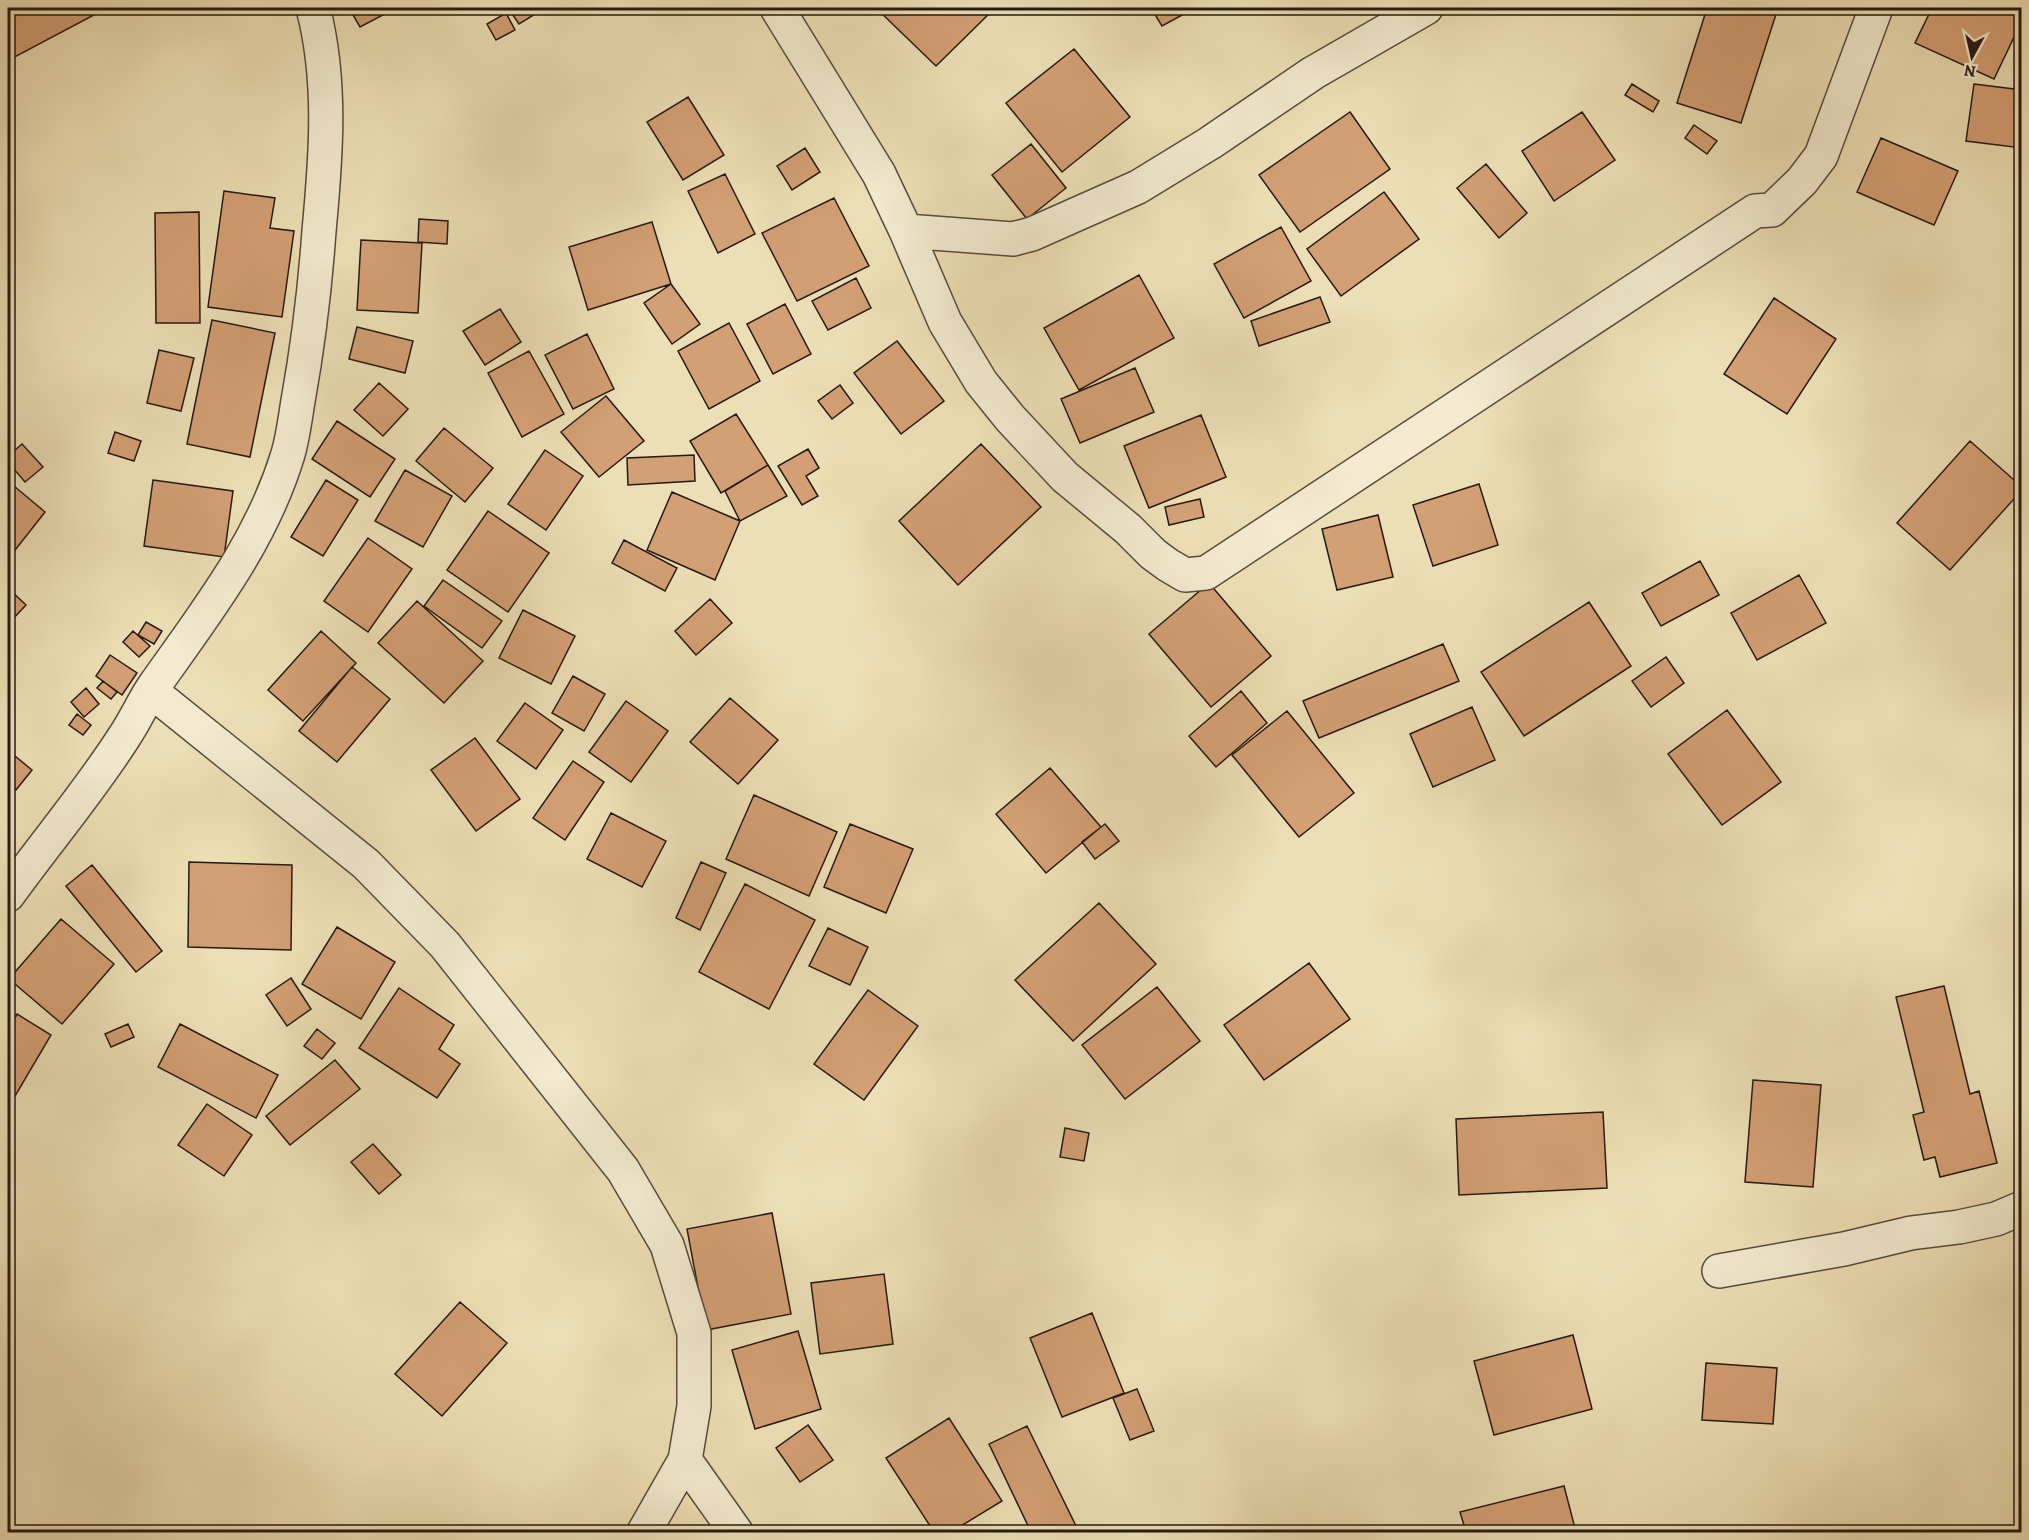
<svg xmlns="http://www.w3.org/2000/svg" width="2029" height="1540" font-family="Alegreya,serif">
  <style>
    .building { fill: #d39f74; stroke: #251a13; stroke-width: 1.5 }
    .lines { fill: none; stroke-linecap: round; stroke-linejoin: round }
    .minor-casing { stroke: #574b3c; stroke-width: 36 }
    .minor { stroke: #f3eacf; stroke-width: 33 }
  </style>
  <rect width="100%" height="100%" fill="#eddfb5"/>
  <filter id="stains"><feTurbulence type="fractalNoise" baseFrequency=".00333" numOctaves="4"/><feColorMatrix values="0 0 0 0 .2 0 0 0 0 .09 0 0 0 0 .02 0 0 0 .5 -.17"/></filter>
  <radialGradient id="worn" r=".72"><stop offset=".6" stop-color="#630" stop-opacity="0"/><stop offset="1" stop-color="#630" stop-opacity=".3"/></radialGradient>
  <!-- building -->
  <path class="building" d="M 13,8 L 107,8 L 9,60 L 8,57 L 8,11 Z
    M 349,8 L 396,8 L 360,27 Z
    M 508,8 L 545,8 L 519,24 Z
    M 876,8 L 995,8 L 936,66 Z
    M 1151,8 L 1195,8 L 1162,26 Z
    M 1707,8 L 1778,8 L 1741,123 L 1677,103 Z
    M 1932,8 L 2022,8 L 2022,33 L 2017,31 L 1994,79 L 1915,43 Z
    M 506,13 L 515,30 L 496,40 L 487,24 Z
    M 1074,49 L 1130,117 L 1062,172 L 1006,103 Z
    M 1632,84 L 1659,101 L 1653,112 L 1625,95 Z
    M 1974,84 L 2022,90 L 2022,148 L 1966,141 Z
    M 688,97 L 724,155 L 683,180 L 647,122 Z
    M 1350,112 L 1390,169 L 1300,232 L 1259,175 Z
    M 1582,112 L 1615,160 L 1554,201 L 1522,151 Z
    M 1694,125 L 1717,141 L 1707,154 L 1685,138 Z
    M 1881,138 L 1958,171 L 1934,225 L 1857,192 Z
    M 1031,144 L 1066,188 L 1027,219 L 992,175 Z
    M 805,148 L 820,172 L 792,190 L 777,166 Z
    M 1486,164 L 1527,213 L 1499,238 L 1457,188 Z
    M 725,174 L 755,234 L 718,253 L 688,191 Z
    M 224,191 L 275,198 L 270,228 L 294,231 L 282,317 L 208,307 Z
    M 1384,192 L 1419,239 L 1341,296 L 1307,249 Z
    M 834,198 L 869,266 L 797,301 L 762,233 Z
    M 199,212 L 200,323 L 156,323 L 155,213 Z
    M 419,219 L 448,221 L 447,244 L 418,242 Z
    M 652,222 L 671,284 L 588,310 L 569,247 Z
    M 1281,227 L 1311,281 L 1244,318 L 1214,264 Z
    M 361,240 L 422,243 L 418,313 L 357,310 Z
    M 1139,275 L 1174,338 L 1079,390 L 1044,328 Z
    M 856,278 L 871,308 L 828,330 L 812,301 Z
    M 671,284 L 700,324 L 672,344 L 644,303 Z
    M 1320,297 L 1330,322 L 1259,346 L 1251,321 Z
    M 1774,298 L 1836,339 L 1787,414 L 1724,374 Z
    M 785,304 L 811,354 L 773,374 L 747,324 Z
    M 500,309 L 521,342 L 485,365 L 463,331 Z
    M 212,320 L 275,333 L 250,457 L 187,444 Z
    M 729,323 L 760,381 L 709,409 L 678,351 Z
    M 357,327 L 413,341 L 405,373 L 349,359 Z
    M 587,334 L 614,389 L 573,409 L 545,355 Z
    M 897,341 L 944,401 L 901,434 L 854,373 Z
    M 159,350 L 194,358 L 181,411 L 147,403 Z
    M 529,351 L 564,414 L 522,437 L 488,373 Z
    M 1135,368 L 1154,412 L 1080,443 L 1061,399 Z
    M 379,383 L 408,409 L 383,436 L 354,410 Z
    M 840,385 L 853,403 L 832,419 L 818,401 Z
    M 606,396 L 644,441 L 599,477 L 561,432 Z
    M 736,414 L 768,465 L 721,493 L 690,441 Z
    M 1201,415 L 1226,477 L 1149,508 L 1124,446 Z
    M 337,421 L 395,459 L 370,497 L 312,459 Z
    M 444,428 L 493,468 L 465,502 L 416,461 Z
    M 115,432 L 141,441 L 134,461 L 108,453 Z
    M 1970,441 L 2022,487 L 2022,490 L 1950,570 L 1897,523 Z
    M 22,444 L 43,467 L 25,482 L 8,462 L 8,456 Z
    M 981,444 L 1041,507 L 958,585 L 899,521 Z
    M 808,449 L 819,468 L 806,476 L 818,496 L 802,505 L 778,466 Z
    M 545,450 L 583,476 L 546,530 L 508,504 Z
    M 694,455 L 695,481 L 628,485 L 627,458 Z
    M 768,465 L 787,496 L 740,521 L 725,491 Z
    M 405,470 L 452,496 L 423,547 L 375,521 Z
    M 153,480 L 233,491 L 224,557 L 144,546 Z
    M 326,480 L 358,500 L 323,556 L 291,537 Z
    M 8,481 L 45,512 L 8,559 Z
    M 1479,484 L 1498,545 L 1433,566 L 1413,505 Z
    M 672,492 L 740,521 L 715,580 L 647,550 Z
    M 1200,499 L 1204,517 L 1169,525 L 1165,507 Z
    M 488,511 L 549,553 L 508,612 L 447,570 Z
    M 1378,515 L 1393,577 L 1337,590 L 1322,529 Z
    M 368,538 L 412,569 L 368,632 L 324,601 Z
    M 624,540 L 677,568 L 665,591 L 612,563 Z
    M 1700,561 L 1719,595 L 1661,626 L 1642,593 Z
    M 1799,575 L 1826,623 L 1757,660 L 1731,613 Z
    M 443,580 L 502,621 L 482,648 L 424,606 Z
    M 1209,583 L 1271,656 L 1211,707 L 1149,634 Z
    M 8,588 L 26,605 L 8,624 Z
    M 710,599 L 732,623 L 696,655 L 675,631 Z
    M 417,601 L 483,661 L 444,703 L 378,643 Z
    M 1589,602 L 1631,666 L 1524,736 L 1481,672 Z
    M 523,610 L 575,636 L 551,684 L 499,658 Z
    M 146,622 L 162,631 L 154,644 L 138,635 Z
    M 133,631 L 150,646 L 139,657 L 123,642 Z
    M 321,631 L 356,663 L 303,721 L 268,690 Z
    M 1443,644 L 1459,681 L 1319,738 L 1303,701 Z
    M 110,655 L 137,673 L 122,695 L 96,676 Z
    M 1666,657 L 1684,683 L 1651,707 L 1632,681 Z
    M 352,667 L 390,699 L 337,762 L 299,731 Z
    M 573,676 L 605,694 L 584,731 L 552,713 Z
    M 103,681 L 117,692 L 111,699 L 97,688 Z
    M 86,688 L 99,704 L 84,717 L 71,702 Z
    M 1241,691 L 1267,723 L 1216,767 L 1189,736 Z
    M 730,698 L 778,740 L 738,784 L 690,742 Z
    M 626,701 L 668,731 L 631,782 L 589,752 Z
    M 525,703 L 563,730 L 536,769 L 497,741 Z
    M 1472,707 L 1495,760 L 1433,787 L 1410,734 Z
    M 1727,710 L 1781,782 L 1722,825 L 1668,754 Z
    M 1287,711 L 1354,793 L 1299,837 L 1232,755 Z
    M 77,714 L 91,725 L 83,735 L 69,725 Z
    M 475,738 L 520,799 L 476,831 L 431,770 Z
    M 10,752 L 32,770 L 16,790 L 8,783 L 8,755 Z
    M 573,761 L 604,782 L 565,840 L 533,818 Z
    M 1050,768 L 1101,827 L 1046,873 L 996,814 Z
    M 754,795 L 837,832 L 809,896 L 726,859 Z
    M 611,813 L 666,841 L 642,887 L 587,859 Z
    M 850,824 L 913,849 L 886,913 L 824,887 Z
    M 1105,824 L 1119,841 L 1095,859 L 1082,842 Z
    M 189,862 L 292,865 L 291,950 L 188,947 Z
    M 701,862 L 726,873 L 700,930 L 676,918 Z
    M 92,865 L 162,951 L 136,972 L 66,886 Z
    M 745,884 L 815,920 L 769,1009 L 699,972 Z
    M 1099,903 L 1156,964 L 1073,1041 L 1015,980 Z
    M 61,919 L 114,964 L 62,1024 L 9,979 Z
    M 337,927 L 395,962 L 361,1019 L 302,984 Z
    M 828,928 L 868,947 L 850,985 L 809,966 Z
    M 1309,963 L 1350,1019 L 1264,1080 L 1224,1025 Z
    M 291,978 L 311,1009 L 287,1026 L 266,995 Z
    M 1944,986 L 1970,1094 L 1979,1091 L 1997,1163 L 1940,1177 L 1935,1157 L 1924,1160 L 1913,1115 L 1924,1112 L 1896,997 Z
    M 1157,987 L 1200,1041 L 1125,1099 L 1082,1045 Z
    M 399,988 L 454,1025 L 439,1049 L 460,1064 L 437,1098 L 359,1048 Z
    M 868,990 L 918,1026 L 864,1100 L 814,1064 Z
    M 8,1010 L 16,1016 L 8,1031 Z
    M 17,1014 L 51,1035 L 8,1108 L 8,1031 Z
    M 128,1024 L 134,1037 L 111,1047 L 105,1034 Z
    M 180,1024 L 278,1075 L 256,1118 L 158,1067 Z
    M 317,1029 L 335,1043 L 322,1059 L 304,1046 Z
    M 335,1060 L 360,1089 L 290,1145 L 266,1116 Z
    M 1753,1080 L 1821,1085 L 1813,1187 L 1745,1182 Z
    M 207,1104 L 252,1135 L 224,1176 L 178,1145 Z
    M 1603,1112 L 1607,1188 L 1459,1195 L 1456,1119 Z
    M 1065,1128 L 1089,1133 L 1084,1161 L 1060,1157 Z
    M 373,1144 L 401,1175 L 379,1194 L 351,1162 Z
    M 772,1213 L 791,1314 L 706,1330 L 687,1229 Z
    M 884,1274 L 893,1344 L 820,1354 L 811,1283 Z
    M 460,1302 L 507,1343 L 442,1416 L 395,1374 Z
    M 1092,1313 L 1124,1393 L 1062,1417 L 1030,1338 Z
    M 798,1331 L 821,1409 L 755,1429 L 732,1350 Z
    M 1573,1335 L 1592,1409 L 1494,1435 L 1474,1361 Z
    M 1706,1363 L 1777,1368 L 1773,1424 L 1702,1420 Z
    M 1137,1389 L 1154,1431 L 1130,1440 L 1113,1398 Z
    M 949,1418 L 1002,1501 L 951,1532 L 934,1532 L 886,1458 Z
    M 808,1425 L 833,1460 L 800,1482 L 776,1448 Z
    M 1027,1426 L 1079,1532 L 1031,1532 L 989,1444 Z
    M 1564,1486 L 1576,1532 L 1466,1532 L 1460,1512 Z"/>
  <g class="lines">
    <defs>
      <path id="minor" d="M 777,8 L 879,174 L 906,231 L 945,322 L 981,382 L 1010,418 L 1065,477 L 1128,529 L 1153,554 L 1168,565 L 1185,575 L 1206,573 L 1755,211 L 1772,210 L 1802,181 L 1821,156 L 1876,8
        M 906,231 L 1013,239 L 1032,234 L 1138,187 L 1210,143 L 1313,73 L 1426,8
        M 151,691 L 366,864 L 445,945 L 623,1170 L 667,1245 L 694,1333 L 694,1406 L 685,1460 L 644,1532
        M 8,895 C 46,842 89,792 124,737 C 135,721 143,702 154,686 C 206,612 261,543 288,454 C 293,437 295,419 298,401 C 308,345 315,288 319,231 C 326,157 332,80 313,8
        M 1719,1271 L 1844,1249 L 1911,1233 L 1959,1227 L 1996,1219 L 2022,1208
        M 685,1460 L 736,1532"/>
    </defs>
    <!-- minor casing -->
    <use href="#minor" class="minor-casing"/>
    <!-- minor -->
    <use href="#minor" class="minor"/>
  </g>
  <!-- margin -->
  <rect width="2029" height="1540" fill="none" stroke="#eddfb5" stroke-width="30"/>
  <rect x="9" y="9" width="2011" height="1522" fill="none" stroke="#251a13" stroke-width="3"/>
  <rect x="15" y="15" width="1999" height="1510" fill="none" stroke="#251a13" stroke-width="1.5"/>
  <!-- north arrow -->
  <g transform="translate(1972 57) rotate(188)" stroke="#f3eacf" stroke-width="4.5" paint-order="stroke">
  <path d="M0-4.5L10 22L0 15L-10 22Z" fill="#251a13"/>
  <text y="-9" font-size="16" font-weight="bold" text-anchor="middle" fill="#251a13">N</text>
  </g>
  <rect width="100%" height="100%" filter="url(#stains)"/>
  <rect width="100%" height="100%" fill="url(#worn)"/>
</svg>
